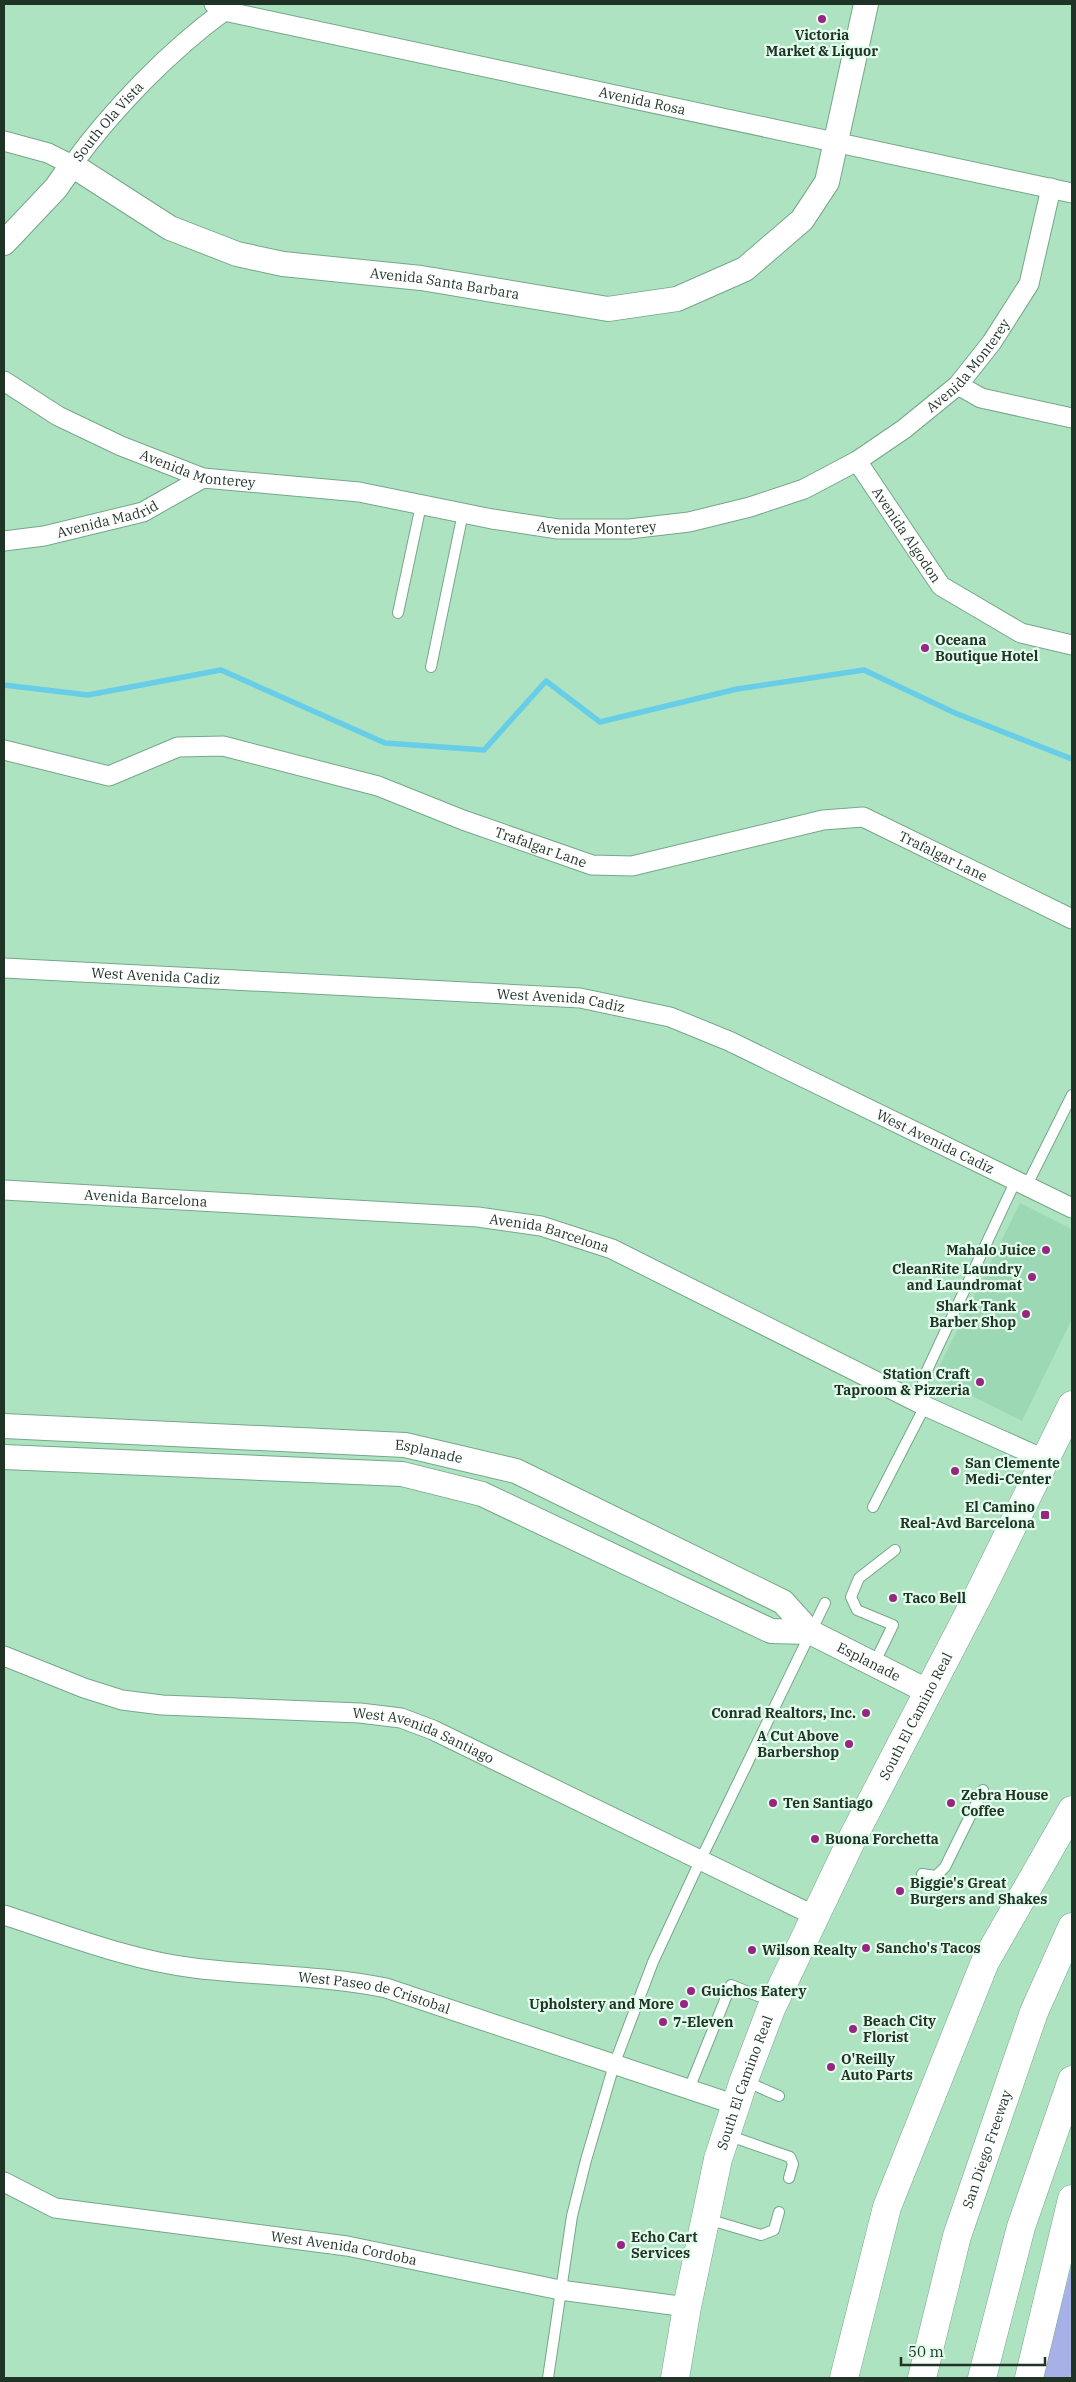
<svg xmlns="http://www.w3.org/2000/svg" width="1076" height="2382" font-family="'IBM Plex Serif',serif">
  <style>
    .built { fill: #9cd8b3 }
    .green { fill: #a8b1e7 }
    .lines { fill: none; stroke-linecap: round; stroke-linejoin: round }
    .stream { stroke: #68cde7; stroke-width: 5.5 }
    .service-casing { stroke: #75a789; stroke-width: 12 }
    .minor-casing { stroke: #75a789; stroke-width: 21 }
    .tertiary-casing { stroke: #75a789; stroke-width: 26 }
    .primary-casing { stroke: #75a789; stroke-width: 29 }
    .motorway-casing { stroke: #75a789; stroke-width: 29 }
    .service { stroke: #fff; stroke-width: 10 }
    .minor { stroke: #fff; stroke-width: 19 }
    .tertiary { stroke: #fff; stroke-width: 24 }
    .primary { stroke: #fff; stroke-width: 28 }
    .motorway { stroke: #fff; stroke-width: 28 }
    .poi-dot { fill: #992582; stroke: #e3fdec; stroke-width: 2 }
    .labels { text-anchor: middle; stroke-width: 4.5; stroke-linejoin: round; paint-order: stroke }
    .poi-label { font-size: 14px; font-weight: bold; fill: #1f3327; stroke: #e3fdec; text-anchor: start }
    .street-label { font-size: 14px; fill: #1f3327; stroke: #e3fdec }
  </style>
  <rect width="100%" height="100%" fill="#aee3c2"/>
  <!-- built -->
  <path class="built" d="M 1020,1203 L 1072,1229 L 1072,1319 L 1022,1421 L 934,1377 Z"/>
  <!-- green -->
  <path class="green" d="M 1072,2264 L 1072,2370 L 1070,2378 L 1042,2378 Z"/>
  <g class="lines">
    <!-- stream -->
    <path class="stream" d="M 4,685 L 88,695 L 221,670 L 385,743 L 484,750 L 546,681 L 600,722 L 737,689 L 864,670 L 955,713 L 1072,759"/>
    <defs>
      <path id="service" d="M 398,613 L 421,505
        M 431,667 L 463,513
        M 1026,1187 L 1072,1095
        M 873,1507 L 925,1406 L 923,1379 L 1015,1182
        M 874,1664 L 893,1625 L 857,1610 L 851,1597 L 859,1578 L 895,1550
        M 922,1874 L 936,1876 L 945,1867 L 983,1790
        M 745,2081 L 779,2096
        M 689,2089 L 731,1985 L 773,2002
        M 727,2135 L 790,2157 L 793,2164 L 789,2178
        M 707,2219 L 761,2235 L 774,2230 L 779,2212
        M 548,2378 L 572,2216 L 586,2160 L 614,2065 L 653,1962 L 700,1861 L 825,1603"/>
      <g id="minor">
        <path id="s1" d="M 214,4 L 224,11 L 1072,193"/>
        <path id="s2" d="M 4,141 L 48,153 L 72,165 C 113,109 168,52 224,11"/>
        <path id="s3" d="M 4,381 L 58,416 L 121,446 L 203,478 L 359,492 L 492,519 L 558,529 L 629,529 L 689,522 L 750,507 L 804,489 L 857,461 L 904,429 L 958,385 L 992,342 L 1029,284 L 1051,188"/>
        <path d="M 958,385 L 981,398 L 1072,418"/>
        <path id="s4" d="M 857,461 L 941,586 L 1021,633 L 1072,645"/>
        <path id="s5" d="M 4,541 L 44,536 L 143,512 L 203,478"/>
        <path id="s6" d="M 4,750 L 109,776 L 178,747 L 223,746 L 378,786 L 463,820 L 592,865 L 632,866 L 823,820 L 863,817 L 1072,919"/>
        <path id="s7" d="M 4,968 L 580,998 L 670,1017 L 729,1041 L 1072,1208"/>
        <path id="s8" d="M 4,1190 L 478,1217 L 541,1226 L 612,1249 L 925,1406 L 1046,1460"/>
        <path id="s9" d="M 4,1656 L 84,1688 L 122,1700 L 162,1705 L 360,1713 L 401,1718 L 433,1730 L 815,1916"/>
        <path id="s10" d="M 4,1915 C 66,1935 129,1960 194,1968 C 258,1976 322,1975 386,1988 L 736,2105"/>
        <path id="s11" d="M 4,2182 L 55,2208 L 347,2246 L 560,2290 L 687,2307"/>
      </g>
      <g id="tertiary">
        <path id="s12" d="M 4,243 L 56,188 L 72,165 L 170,228 L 237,254 L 283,264 L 421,278 L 608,309 L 677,299 L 745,269 L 802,220 L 827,182 L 866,4"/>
        <path id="s13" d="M 4,1426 L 405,1445 L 516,1471 L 783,1602 L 810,1632 L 927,1691"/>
        <path d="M 4,1457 L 402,1474 L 482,1494 L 771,1631 L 810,1632"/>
      </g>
      <g id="primary">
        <path id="s14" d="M 675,2378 L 687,2307 L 718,2159 L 744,2080 L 771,2009 L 853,1837 L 980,1592 L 1072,1405"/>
      </g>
      <g id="motorway">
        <path d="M 844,2378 L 887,2207 L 985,1962 L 1072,1810"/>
        <path id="s15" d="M 922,2378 L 957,2236 L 1034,2012 L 1072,1927"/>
        <path d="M 982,2378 L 1021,2227 L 1072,2080"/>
        <path d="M 1029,2378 L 1072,2199"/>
      </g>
    </defs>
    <!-- service casing -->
    <use href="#service" class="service-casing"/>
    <!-- minor casing -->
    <use href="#minor" class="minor-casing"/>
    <!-- tertiary casing -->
    <use href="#tertiary" class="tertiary-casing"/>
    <!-- primary casing -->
    <use href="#primary" class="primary-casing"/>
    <!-- motorway casing -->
    <use href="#motorway" class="motorway-casing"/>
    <!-- service -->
    <use href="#service" class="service"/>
    <!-- minor -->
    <use href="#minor" class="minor"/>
    <!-- tertiary -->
    <use href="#tertiary" class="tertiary"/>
    <!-- primary -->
    <use href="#primary" class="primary"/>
    <!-- motorway -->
    <use href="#motorway" class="motorway"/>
  </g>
  <!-- markers -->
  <g class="poi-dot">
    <circle cx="822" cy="19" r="5"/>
    <circle cx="925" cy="648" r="5"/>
    <circle cx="1046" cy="1250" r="5"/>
    <circle cx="1032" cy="1277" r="5"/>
    <circle cx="1026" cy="1314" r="5"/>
    <circle cx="980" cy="1382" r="5"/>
    <circle cx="955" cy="1471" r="5"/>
    <rect x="1040" y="1510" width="10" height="10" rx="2.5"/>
    <circle cx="893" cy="1598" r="5"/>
    <circle cx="866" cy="1713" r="5"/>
    <circle cx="849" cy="1744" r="5"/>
    <circle cx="773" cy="1803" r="5"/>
    <circle cx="951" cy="1803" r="5"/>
    <circle cx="815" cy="1839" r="5"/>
    <circle cx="900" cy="1891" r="5"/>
    <circle cx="866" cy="1948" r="5"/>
    <circle cx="752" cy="1950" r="5"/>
    <circle cx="691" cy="1991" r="5"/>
    <circle cx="684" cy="2004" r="5"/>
    <circle cx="663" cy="2022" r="5"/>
    <circle cx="853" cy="2029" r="5"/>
    <circle cx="831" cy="2067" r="5"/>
    <circle cx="621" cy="2245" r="5"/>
  </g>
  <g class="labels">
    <!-- poi labels -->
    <g class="poi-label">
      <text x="822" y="40" text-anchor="middle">Victoria<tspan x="822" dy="16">Market &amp; Liquor</tspan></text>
      <text x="935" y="645">Oceana<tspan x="935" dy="16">Boutique Hotel</tspan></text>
      <text x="1036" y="1255" text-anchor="end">Mahalo Juice</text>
      <text x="1022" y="1274" text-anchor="end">CleanRite Laundry<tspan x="1022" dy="16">and Laundromat</tspan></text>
      <text x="1016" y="1311" text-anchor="end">Shark Tank<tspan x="1016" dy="16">Barber Shop</tspan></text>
      <text x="970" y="1379" text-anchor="end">Station Craft<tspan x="970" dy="16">Taproom &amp; Pizzeria</tspan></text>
      <text x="965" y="1468">San Clemente<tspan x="965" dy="16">Medi-Center</tspan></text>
      <text x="1035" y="1512" text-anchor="end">El Camino<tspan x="1035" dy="16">Real-Avd Barcelona</tspan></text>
      <text x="903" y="1603">Taco Bell</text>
      <text x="856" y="1718" text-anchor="end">Conrad Realtors, Inc.</text>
      <text x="839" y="1741" text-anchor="end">A Cut Above<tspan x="839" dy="16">Barbershop</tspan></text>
      <text x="961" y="1800">Zebra House<tspan x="961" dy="16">Coffee</tspan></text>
      <text x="783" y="1808">Ten Santiago</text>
      <text x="825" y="1844">Buona Forchetta</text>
      <text x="910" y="1888">Biggie's Great<tspan x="910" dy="16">Burgers and Shakes</tspan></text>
      <text x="876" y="1953">Sancho's Tacos</text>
      <text x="762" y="1955">Wilson Realty</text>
      <text x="701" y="1996">Guichos Eatery</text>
      <text x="674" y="2009" text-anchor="end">Upholstery and More</text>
      <text x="863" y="2026">Beach City<tspan x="863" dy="16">Florist</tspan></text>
      <text x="673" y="2027">7-Eleven</text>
      <text x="841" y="2064">O'Reilly<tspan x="841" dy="16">Auto Parts</tspan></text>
      <text x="631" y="2242">Echo Cart<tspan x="631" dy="16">Services</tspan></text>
    </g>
    <!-- street labels -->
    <g class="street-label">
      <text dy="5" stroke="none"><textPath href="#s1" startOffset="440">Avenida Rosa</textPath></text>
      <text dy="5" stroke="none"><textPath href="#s2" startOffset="129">South Ola Vista</textPath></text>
      <text dy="5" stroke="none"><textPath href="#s12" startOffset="502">Avenida Santa Barbara</textPath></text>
      <text dy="5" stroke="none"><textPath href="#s3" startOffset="1040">Avenida Monterey</textPath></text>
      <text dy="5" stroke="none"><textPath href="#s3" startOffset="215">Avenida Monterey</textPath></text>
      <text dy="5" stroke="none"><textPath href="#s5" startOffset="106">Avenida Madrid</textPath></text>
      <text dy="5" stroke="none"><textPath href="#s3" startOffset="620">Avenida Monterey</textPath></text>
      <text dy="5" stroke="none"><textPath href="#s4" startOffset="89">Avenida Algodon</textPath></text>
      <text dy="5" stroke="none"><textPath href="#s6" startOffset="562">Trafalgar Lane</textPath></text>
      <text dy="5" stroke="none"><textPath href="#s6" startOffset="982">Trafalgar Lane</textPath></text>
      <text dy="5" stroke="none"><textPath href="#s7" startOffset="152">West Avenida Cadiz</textPath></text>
      <text dy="5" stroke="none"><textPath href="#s7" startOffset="558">West Avenida Cadiz</textPath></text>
      <text dy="5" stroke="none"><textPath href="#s7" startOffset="962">West Avenida Cadiz</textPath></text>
      <text dy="5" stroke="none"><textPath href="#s8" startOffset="142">Avenida Barcelona</textPath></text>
      <text dy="5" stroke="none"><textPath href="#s8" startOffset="548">Avenida Barcelona</textPath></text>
      <text dy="5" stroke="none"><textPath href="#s13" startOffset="426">Esplanade</textPath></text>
      <text dy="5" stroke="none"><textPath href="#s13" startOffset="919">Esplanade</textPath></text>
      <text dy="5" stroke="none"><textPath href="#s14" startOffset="709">South El Camino Real</textPath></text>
      <text dy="5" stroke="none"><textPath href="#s9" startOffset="432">West Avenida Santiago</textPath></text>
      <text dy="5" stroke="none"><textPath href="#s10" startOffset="380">West Paseo de Cristobal</textPath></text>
      <text dy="5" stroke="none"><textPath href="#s14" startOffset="304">South El Camino Real</textPath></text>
      <text dy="5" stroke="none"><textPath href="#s15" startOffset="238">San Diego Freeway</textPath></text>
      <text dy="5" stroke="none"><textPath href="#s11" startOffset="349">West Avenida Cordoba</textPath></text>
    </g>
  </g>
  <!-- border -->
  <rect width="1076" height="2382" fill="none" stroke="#1f3327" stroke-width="10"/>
  <!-- scale -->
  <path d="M901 2357v8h144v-8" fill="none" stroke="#1f3327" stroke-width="2.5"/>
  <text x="908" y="2357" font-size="15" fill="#1f3327" stroke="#e3fdec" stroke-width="4" paint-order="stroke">50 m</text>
</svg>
